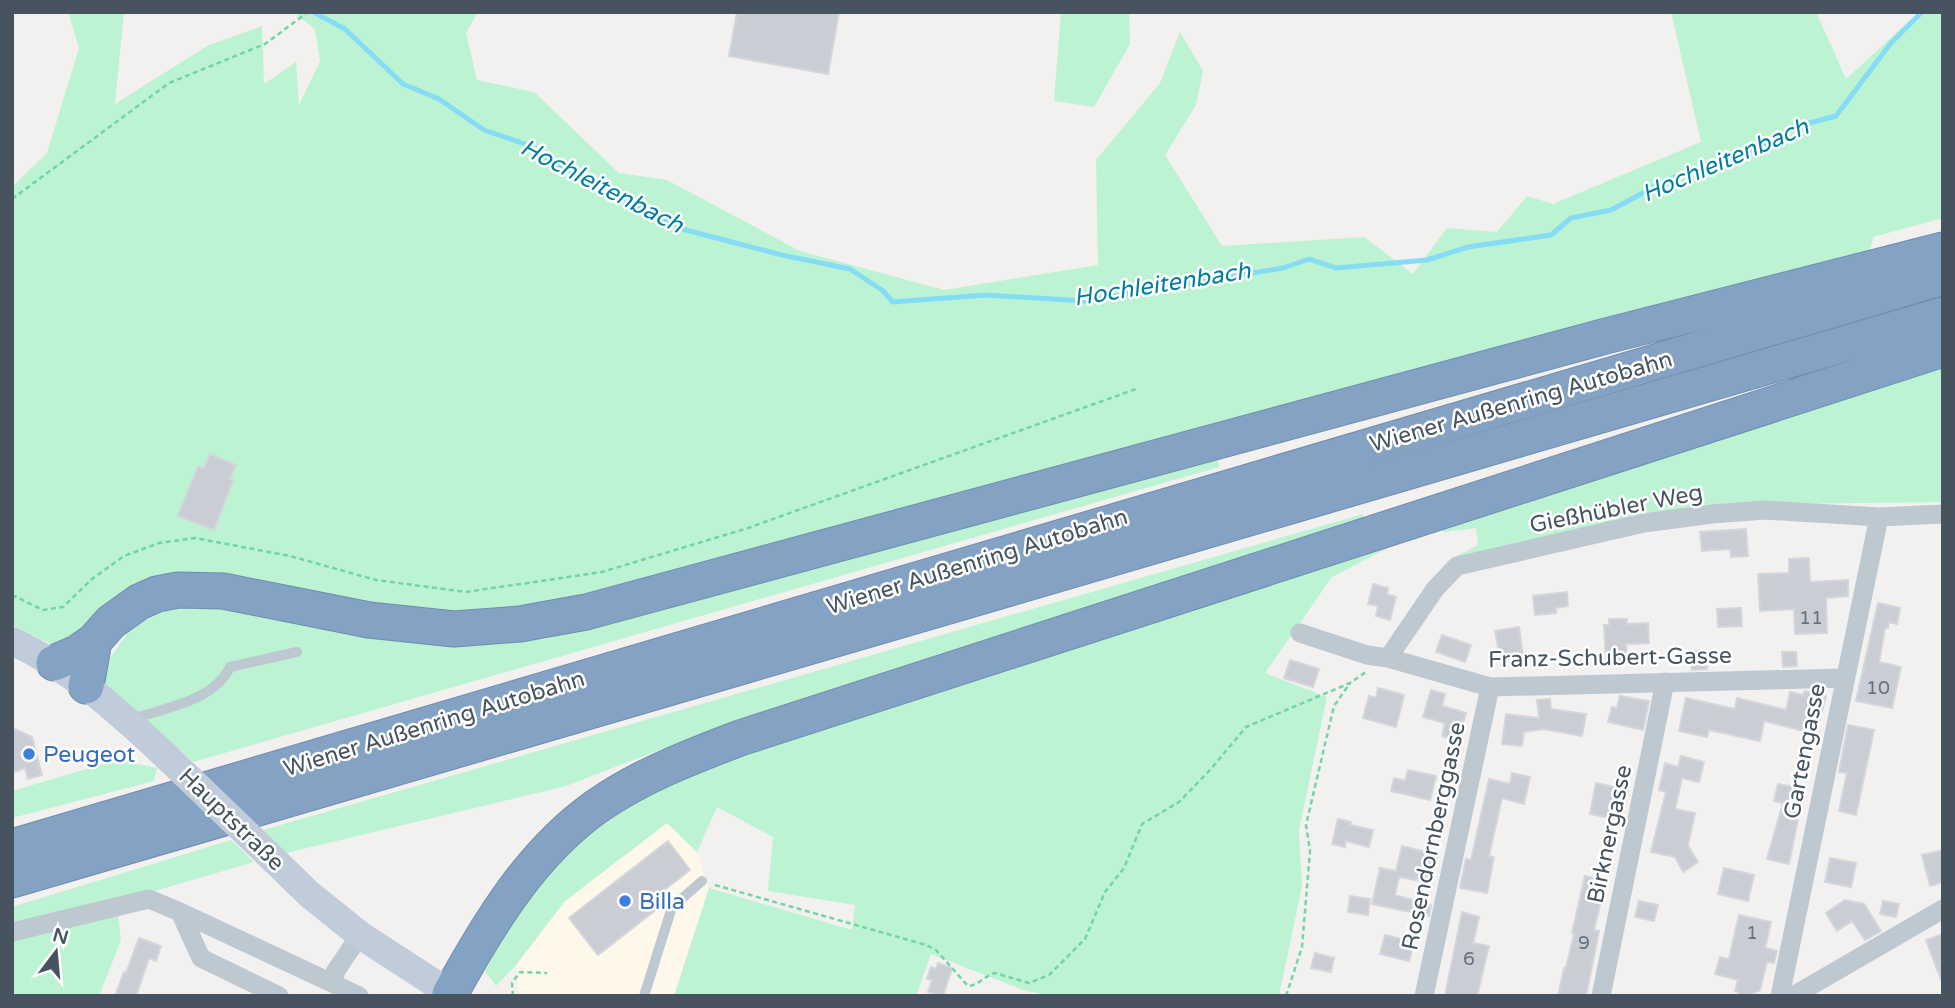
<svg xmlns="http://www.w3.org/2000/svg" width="1955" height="1008" font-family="'Varela Round',sans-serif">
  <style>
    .commercial { fill: #fef8ea }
    .green { fill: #bcf3d2 }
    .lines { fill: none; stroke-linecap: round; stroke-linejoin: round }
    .stream { stroke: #86dcf4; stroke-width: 5 }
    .building { fill: #cacdd3; stroke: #d4d6dc; stroke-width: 2 }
    .motorway-casing { stroke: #6f8daf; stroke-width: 37 }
    .path { stroke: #71d5a4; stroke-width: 2.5; stroke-dasharray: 5 3.5; stroke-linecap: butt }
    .service { stroke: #bdc8d1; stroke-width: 10 }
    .minor { stroke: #bdc8d1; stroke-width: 19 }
    .secondary { stroke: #c0ccd9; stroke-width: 28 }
    .motorway { stroke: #84a2c3; stroke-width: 35 }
    .secondary-bridge { stroke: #c0ccd9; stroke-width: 28 }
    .shop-dot { fill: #3f7fe0; stroke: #fff; stroke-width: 2.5 }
    .labels { text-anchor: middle; stroke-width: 5; stroke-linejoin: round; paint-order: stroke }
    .number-label { font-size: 19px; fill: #68727d }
    .street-label { font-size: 23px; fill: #475460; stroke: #fff }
    .shop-label { font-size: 23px; fill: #366cbe; stroke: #fff; text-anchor: start }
    .water-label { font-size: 24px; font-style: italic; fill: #037ea0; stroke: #fff }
  </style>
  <rect width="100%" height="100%" fill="#f3f0f0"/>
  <!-- commercial -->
  <path class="commercial" d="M 667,823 L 697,852 L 709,888 L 674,996 L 525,996 L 519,993 L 516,965 L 565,901 Z"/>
  <!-- green -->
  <path class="green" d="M 68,12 L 124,12 L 115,104 L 207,46 L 262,26 L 264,84 L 296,62 L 299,105 L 320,61 L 315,29 L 293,12 L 478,12 L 466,33 L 477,80 L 534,92 L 619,173 L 667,180 L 800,251 L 944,290 L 1098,265 L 1096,160 L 1160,83 L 1180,32 L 1203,71 L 1196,105 L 1165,155 L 1222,246 L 1364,237 L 1413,274 L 1447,228 L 1497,232 L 1527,196 L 1553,204 L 1701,142 L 1671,12 L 1816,12 L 1846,79 L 1919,12 L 1943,12 L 1943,218 L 1873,237 L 1869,255 L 591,594 L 485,615 L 390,606 L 234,580 L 59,648 L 12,625 L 12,187 L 47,153 L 79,48 Z
    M 1061,12 L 1129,12 L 1130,44 L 1094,107 L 1054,101 Z
    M 1943,358 L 1943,502 L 1699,505 L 1446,562 L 1478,545 L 1476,528 L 1444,532 L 1437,525 Z
    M 1216,451 L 1219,467 L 193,762 L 178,748 L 148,727 L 100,682 L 110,658 L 132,627 L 174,606 L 226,606 L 457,647 L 546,639 Z
    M 1363,514 L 1365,526 L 729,723 L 566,786 L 286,853 L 263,830 Z
    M 1399,542 L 1332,577 L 1265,673 L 1327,697 L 1299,830 L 1302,886 L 1279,996 L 1052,996 L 1023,990 L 931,954 L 916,996 L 674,996 L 709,888 L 852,930 L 855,905 L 768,891 L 773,837 L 717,807 L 697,852 L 667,823 L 565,901 L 516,965 L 496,986 L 485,971 L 524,902 L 574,846 L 643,797 L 759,743 Z
    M 117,760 L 157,768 L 154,781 L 12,818 L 12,791 Z
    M 231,840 L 254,862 L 117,902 L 121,940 L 99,996 L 12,996 L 12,907 Z"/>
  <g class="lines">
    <!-- stream -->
    <path class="stream" d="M 315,13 L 345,29 L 403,84 L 439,99 L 484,130 L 528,145 L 553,162 L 682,229 L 782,255 L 850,269 L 882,290 L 893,302 L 986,295 L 1085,301 L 1283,268 L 1309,259 L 1336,268 L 1427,260 L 1468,247 L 1551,235 L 1571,218 L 1611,210 L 1669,179 L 1725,163 L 1798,126 L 1836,116 L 1891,43 L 1922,12"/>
  </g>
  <!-- building -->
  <path class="building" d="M 737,12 L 839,12 L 828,74 L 729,56 Z
    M 210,454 L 236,465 L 230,479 L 233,480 L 214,530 L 178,516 L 198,466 L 204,468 Z
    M 1746,529 L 1748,556 L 1731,557 L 1730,549 L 1702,551 L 1700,532 Z
    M 1809,558 L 1810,582 L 1848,580 L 1848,596 L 1826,598 L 1827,633 L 1795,634 L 1794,609 L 1760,611 L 1758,574 L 1789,573 L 1789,559 Z
    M 1373,584 L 1388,588 L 1387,594 L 1396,597 L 1390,620 L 1376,616 L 1378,606 L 1368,604 Z
    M 1567,592 L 1568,606 L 1556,608 L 1556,613 L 1535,615 L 1533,596 Z
    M 1878,603 L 1900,608 L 1897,624 L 1889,622 L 1888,628 L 1885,628 L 1879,662 L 1901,667 L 1892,708 L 1856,701 Z
    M 1741,608 L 1742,626 L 1718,627 L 1717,609 Z
    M 1609,619 L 1627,619 L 1627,624 L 1648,623 L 1649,643 L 1626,644 L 1627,662 L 1606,663 L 1604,625 L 1609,625 Z
    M 1519,627 L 1523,656 L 1500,657 L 1495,631 Z
    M 1442,635 L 1471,645 L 1465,662 L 1436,652 Z
    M 1706,650 L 1707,669 L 1692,670 L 1690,651 Z
    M 1782,652 L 1796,652 L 1797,666 L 1783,667 Z
    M 1290,660 L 1319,669 L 1313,687 L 1284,678 Z
    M 1378,688 L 1404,695 L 1396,727 L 1363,718 L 1369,696 L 1376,698 Z
    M 1431,690 L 1445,694 L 1442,706 L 1466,713 L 1458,741 L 1442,736 L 1445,723 L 1423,717 Z
    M 1805,691 L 1826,696 L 1816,734 L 1764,721 L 1760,741 L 1709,730 L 1707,737 L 1679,731 L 1686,698 L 1735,709 L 1737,698 L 1786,710 L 1790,692 L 1803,695 Z
    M 1620,696 L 1649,701 L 1643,730 L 1608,722 L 1612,707 L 1617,708 Z
    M 1550,699 L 1551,709 L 1586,714 L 1582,736 L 1544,729 L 1524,732 L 1522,746 L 1502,744 L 1506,714 L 1539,718 L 1537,700 Z
    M 1848,725 L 1874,730 L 1856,815 L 1839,811 L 1847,773 L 1839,772 Z
    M 12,728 L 32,737 L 42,775 L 28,779 L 25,768 L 12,773 Z
    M 1681,756 L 1704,762 L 1699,782 L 1682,778 L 1675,809 L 1695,813 L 1688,846 L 1698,862 L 1683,872 L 1675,857 L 1651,852 L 1666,792 L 1659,790 L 1665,763 L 1678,767 Z
    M 1408,770 L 1436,776 L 1430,800 L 1391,791 L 1394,778 L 1405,781 Z
    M 1512,773 L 1530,777 L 1524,804 L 1502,798 L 1489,856 L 1494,857 L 1487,893 L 1460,888 L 1466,859 L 1471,860 L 1489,779 L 1510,784 Z
    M 1596,783 L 1628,790 L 1621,820 L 1590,814 Z
    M 1778,784 L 1804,789 L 1789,864 L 1767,859 L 1783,803 L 1774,801 Z
    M 1338,819 L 1351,822 L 1350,825 L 1373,830 L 1369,847 L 1346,841 L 1345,847 L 1332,844 Z
    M 668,841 L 690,870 L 655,897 L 662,905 L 598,955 L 569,918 Z
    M 1402,846 L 1438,855 L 1435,868 L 1429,866 L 1426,882 L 1399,877 L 1395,895 L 1431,905 L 1429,916 L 1372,904 L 1380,868 L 1396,871 Z
    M 1943,850 L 1943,882 L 1930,886 L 1922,855 Z
    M 1830,858 L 1856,863 L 1851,887 L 1825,882 Z
    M 1724,868 L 1754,875 L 1748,901 L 1718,894 Z
    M 1585,876 L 1606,881 L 1594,930 L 1599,931 L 1586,996 L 1558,996 L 1564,968 L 1566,968 L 1574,934 L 1572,933 Z
    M 1350,896 L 1370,899 L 1368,915 L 1348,912 Z
    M 1845,900 L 1864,904 L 1881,931 L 1865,940 L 1852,921 L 1837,931 L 1826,913 Z
    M 1639,901 L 1658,905 L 1654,921 L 1635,917 Z
    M 1883,901 L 1899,904 L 1896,917 L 1880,914 Z
    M 1462,912 L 1479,917 L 1473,943 L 1489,946 L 1477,996 L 1445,996 Z
    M 1739,915 L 1771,922 L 1765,948 L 1777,951 L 1774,963 L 1767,962 L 1760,990 L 1748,996 L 1738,996 L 1739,992 L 1735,991 L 1738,980 L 1715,974 L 1720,957 L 1729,959 Z
    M 1943,934 L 1943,982 L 1942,982 L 1926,940 Z
    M 1385,935 L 1414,942 L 1409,961 L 1380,954 Z
    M 139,938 L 161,946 L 156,961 L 149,958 L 136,996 L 115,996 L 124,972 L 126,973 Z
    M 1315,953 L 1334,958 L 1331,972 L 1311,968 Z
    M 938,963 L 952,968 L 943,996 L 928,992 L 932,980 L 927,979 L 931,967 L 936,969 Z"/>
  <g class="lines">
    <defs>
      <path id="motorway" d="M 54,663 L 77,653 L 94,641 L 111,622 L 139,602 L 157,594 L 178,590 L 223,591 L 369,620 L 454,629 L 520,624 L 586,612 L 1606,336 L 1943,250
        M 86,686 L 94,641
        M 12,847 L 1943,277
        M 12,880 L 1943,315
        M 450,994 C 488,925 531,853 596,807 C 640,776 690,757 740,738 L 1943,349"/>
    </defs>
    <!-- motorway casing -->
    <use href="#motorway" class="motorway-casing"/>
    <!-- path -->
    <path class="path" d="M 12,199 L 169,83 L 265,44 L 308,12
      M 12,595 L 43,610 L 63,607 L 92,579 L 124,556 L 159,543 L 195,538 L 290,556 L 376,580 L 466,592 L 602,572 L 748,528 L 1136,389
      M 715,885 L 926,945 L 936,950 L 968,986 C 980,985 985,975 995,973 L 1029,983 L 1049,975 L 1085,939 L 1105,892 L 1124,868 L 1142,824 L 1179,802 L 1210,770 L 1246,727 L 1350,683 L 1366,672
      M 513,996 L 512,983 L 520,972 L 547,973
      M 1286,996 L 1302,947 L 1310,851 L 1306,825 L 1334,706 L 1350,683"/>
    <!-- service -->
    <path class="service" d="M 132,719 C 165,708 214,701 230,667 L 297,652
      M 644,996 L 672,907 L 702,881"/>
    <!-- minor -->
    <path class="minor" d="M 1300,633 L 1367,655 L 1388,658 L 1490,687 L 1844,678
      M 1388,658 L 1435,589 L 1457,566 L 1644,523 L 1712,514 L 1765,510 L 1879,517 L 1943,514
      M 12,932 L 149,899 L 180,912
      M 279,996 L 201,958 L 180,912 L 334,984
      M 359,996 L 334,984 L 335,972 L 360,935
      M 1424,996 L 1490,687
      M 1601,996 L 1665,682
      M 1780,996 L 1879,517
      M 1793,996 L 1943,909"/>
    <!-- secondary -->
    <path class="secondary" d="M 12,641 C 72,669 120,713 168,758
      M 274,860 L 309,894 L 360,935 L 454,996"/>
    <!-- motorway -->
    <use href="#motorway" class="motorway"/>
    <!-- secondary-bridge -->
    <path class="secondary-bridge" d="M 168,758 L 274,860"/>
  </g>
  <!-- markers -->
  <g class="shop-dot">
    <circle cx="29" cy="754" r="7"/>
    <circle cx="625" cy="901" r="7"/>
  </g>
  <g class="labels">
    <!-- number labels -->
    <g class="number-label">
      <text x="1811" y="624">11</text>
      <text x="1878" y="694">10</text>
      <text x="1752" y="939">1</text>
      <text x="1584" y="949">9</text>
      <text x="1469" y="965">6</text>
    </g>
    <!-- street labels -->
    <g class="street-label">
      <text transform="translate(1521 401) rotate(-16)" y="8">Wiener Außenring Autobahn</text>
      <text transform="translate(1616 508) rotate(-11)" y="8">Gießhübler Weg</text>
      <text transform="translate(977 561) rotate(-17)" y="8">Wiener Außenring Autobahn</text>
      <text transform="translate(1610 657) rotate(-1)" y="8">Franz-Schubert-Gasse</text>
      <text transform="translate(434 723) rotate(-17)" y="8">Wiener Außenring Autobahn</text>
      <text transform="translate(1804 751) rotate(-79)" y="8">Gartengasse</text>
      <text transform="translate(232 819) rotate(44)" y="8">Hauptstraße</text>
      <text transform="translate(1609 834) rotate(-78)" y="8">Birknergasse</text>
      <text transform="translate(1433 836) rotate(-78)" y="8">Rosendornberggasse</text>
    </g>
    <!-- shop labels -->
    <g class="shop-label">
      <text x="43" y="762">Peugeot</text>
      <text x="639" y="909">Billa</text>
    </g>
    <!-- water labels -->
    <g class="water-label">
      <text transform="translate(1725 160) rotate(-23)" y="8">Hochleitenbach</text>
      <text transform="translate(602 186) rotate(27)" y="8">Hochleitenbach</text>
      <text transform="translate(1162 284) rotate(-9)" y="8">Hochleitenbach</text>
    </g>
  </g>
  <!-- border -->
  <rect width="1955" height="1008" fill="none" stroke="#475460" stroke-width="28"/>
  <!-- north arrow -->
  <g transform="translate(56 952) rotate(16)" stroke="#ffffff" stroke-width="5" paint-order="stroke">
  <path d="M0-5L12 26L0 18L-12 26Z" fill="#475460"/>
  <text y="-10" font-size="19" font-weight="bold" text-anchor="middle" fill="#475460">N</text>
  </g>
</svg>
